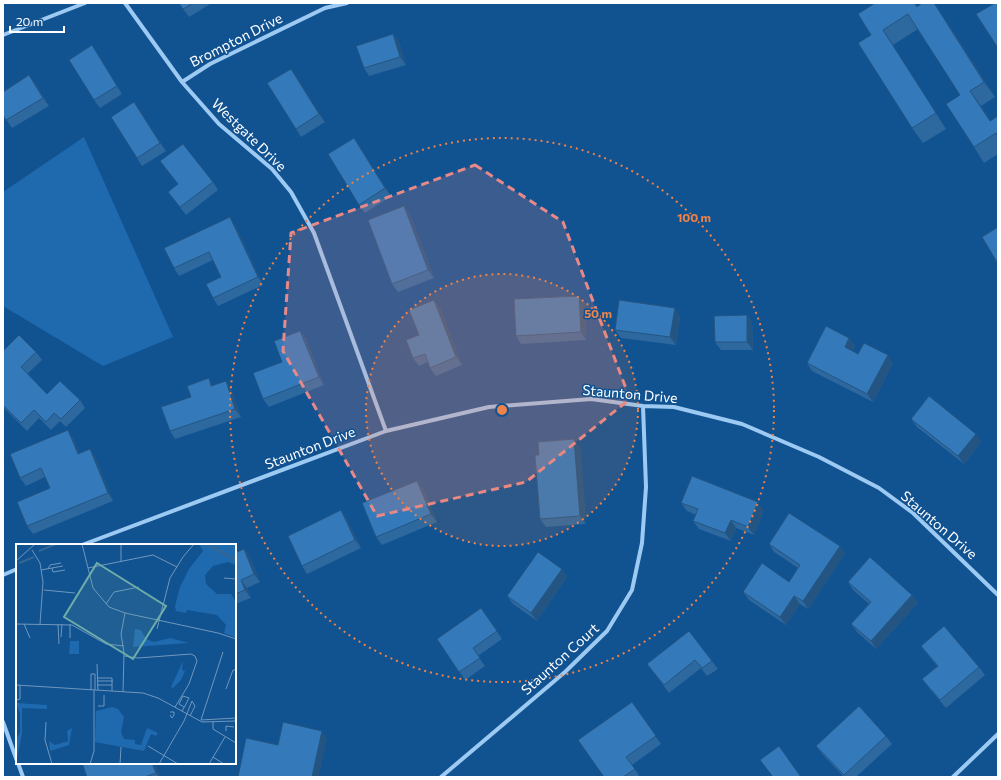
<svg xmlns="http://www.w3.org/2000/svg" width="1001" height="780" font-family="Commissioner,sans-serif">
  <style>
    .green { fill: #1f6aaf }
    .lines { fill: none; stroke-linecap: round; stroke-linejoin: round }
    .street { stroke: #9ccaf3; stroke-width: 4 }
    .wall { fill: #2d689f }
    .shaded-wall { fill: #245582 }
    .building { fill: #3479b9; stroke: #245582 }
    .marked { fill: #e88989; fill-opacity: 0.2; stroke: #e88989; stroke-width: 3; stroke-dasharray: 8 5; stroke-linejoin: round }
    .ring { fill: none; stroke: #ee8249; stroke-width: 2; stroke-dasharray: 2 4 }
    .labels { text-anchor: middle; stroke-width: 3; stroke-linejoin: round; paint-order: stroke }
    .street-label { font-size: 14px; fill: #fff; stroke: #115291 }
    .inset-river { fill: none; stroke: #366694; stroke-width: 2 }
    .inset-road { fill: none; stroke: #7097bd; stroke-width: 1 }
    .view { fill: #6fada8; fill-opacity: 0.15; stroke: #6fada8; stroke-width: 2 }
    .inset-edge { fill: none; stroke: #fff; stroke-width: 2 }
    .centre { fill: #ee8249; stroke: #115291; stroke-width: 2 }
    .ring-label { font-size: 12px; text-anchor: middle; font-weight: bold; fill: #ee8249; stroke: #115291; stroke-width: 3; stroke-linejoin: round; paint-order: stroke }
  </style>
  <rect width="100%" height="100%" fill="#115291"/>
  <!-- green -->
  <path class="green" d="M 84,137 L 173,337 L 103,366 L 3,306 L 3,192 Z"/>
  <g class="lines">
    <!-- street -->
    <path class="street" d="M 125,3 L 182,82 L 219,124 L 272,169 L 291,192 L 314,233 L 386,431
      M 3,35 L 85,3
      M 182,82 L 210,64 L 325,8 L 347,3
      M 82,545 L 386,431 L 489,407 L 591,399 L 643,406 L 674,407 L 742,424 L 819,457 L 879,488 L 913,513 L 998,595
      M 3,575 L 17,569
      M 3,722 L 17,761
      M 18,763 L 23,777
      M 441,777 L 565,672 L 607,631 L 632,590 L 642,543 L 646,487 L 643,406
      M 953,777 L 998,734"/>
  </g>
  <!-- wall -->
  <path class="wall" d="M 179,3 L 212,3 L 189,17 Z
    M 875,3 L 915,3 L 917,6 L 941,13 L 995,97 L 981,106 L 990,121 L 998,116 L 998,154 L 984,163 L 974,147 L 960,95 L 918,29 L 893,45 L 946,129 L 923,143 L 912,128 L 871,35 Z
    M 393,34 L 399,42 L 406,65 L 369,76 L 364,68 Z
    M 97,53 L 122,94 L 100,108 L 94,100 Z
    M 291,69 L 325,122 L 301,137 L 296,129 Z
    M 35,83 L 49,106 L 12,128 L 3,115 Z
    M 134,102 L 166,151 L 142,166 L 137,158 Z
    M 354,138 L 391,196 L 365,213 L 359,205 Z
    M 160,161 L 213,182 L 218,190 L 186,215 L 168,192 L 178,184 Z
    M 410,214 L 434,278 L 398,292 L 392,284 Z
    M 235,225 L 263,285 L 218,306 L 213,298 L 221,277 L 213,260 L 179,276 L 174,268 Z
    M 579,296 L 585,304 L 586,340 L 521,344 L 516,336 Z
    M 440,308 L 462,365 L 436,376 L 430,368 L 428,362 L 419,366 L 413,358 L 419,335 Z
    M 747,315 L 752,323 L 753,350 L 721,350 L 715,342 Z
    M 680,316 L 676,345 L 621,338 L 615,330 Z
    M 300,331 L 306,339 L 324,385 L 269,407 L 263,399 L 282,362 Z
    M 849,338 L 855,346 L 852,351 L 858,354 L 893,363 L 873,402 L 812,371 L 807,363 Z
    M 3,351 L 36,352 L 42,360 L 27,374 L 47,394 L 80,400 L 85,408 L 66,427 L 60,421 L 51,430 L 39,418 L 27,431 L 3,407 Z
    M 226,381 L 231,389 L 241,417 L 175,439 L 170,431 L 191,397 L 214,385 Z
    M 911,419 L 981,442 L 964,464 L 917,427 Z
    M 73,438 L 79,453 L 90,449 L 95,457 L 113,501 L 33,534 L 27,526 L 50,488 L 45,477 L 26,486 L 20,478 Z
    M 580,447 L 586,524 L 546,527 L 540,519 L 539,455 Z
    M 417,481 L 423,489 L 437,522 L 382,545 L 376,537 Z
    M 681,503 L 764,510 L 754,535 L 736,528 L 731,541 L 699,529 L 693,521 L 696,515 L 687,511 Z
    M 341,510 L 346,518 L 361,548 L 307,574 L 302,566 Z
    M 769,544 L 845,554 L 808,609 L 800,604 L 786,625 L 749,600 L 743,592 L 789,582 L 798,568 L 774,552 Z
    M 244,549 L 250,557 L 260,582 L 247,588 L 251,598 L 235,604 L 235,553 Z
    M 562,569 L 567,577 L 537,621 L 513,604 L 507,596 Z
    M 848,582 L 912,595 L 918,603 L 876,649 L 857,632 L 851,624 L 869,604 L 853,590 Z
    M 481,608 L 502,639 L 478,656 L 485,666 L 465,680 L 437,639 Z
    M 689,631 L 718,669 L 707,676 L 701,668 L 669,693 L 647,664 Z
    M 921,646 L 979,667 L 985,675 L 946,708 L 928,687 L 922,679 L 937,666 L 927,654 Z
    M 632,702 L 661,744 L 632,765 L 640,777 L 604,777 Z
    M 886,736 L 892,744 L 856,777 L 844,777 L 822,754 L 816,746 Z
    M 82,763 L 155,763 L 160,777 L 87,777 Z"/>
  <!-- shaded-wall -->
  <path class="shaded-wall" d="M 934,3 L 941,13 L 995,97 L 984,82 Z
    M 883,30 L 893,45 L 946,129 L 936,113 Z
    M 393,34 L 399,42 L 406,65 L 400,57 Z
    M 291,69 L 297,77 L 325,122 L 319,114 Z
    M 29,75 L 35,83 L 49,106 L 43,98 Z
    M 970,91 L 981,106 L 998,133 Z
    M 134,102 L 140,110 L 166,151 L 160,143 Z
    M 354,138 L 359,146 L 391,196 L 385,188 Z
    M 404,206 L 410,214 L 434,278 L 428,270 Z
    M 230,217 L 235,225 L 263,285 L 258,277 Z
    M 579,296 L 585,304 L 586,340 L 581,332 Z
    M 434,300 L 440,308 L 462,365 L 456,357 Z
    M 675,308 L 680,316 L 676,345 L 670,337 Z
    M 747,315 L 752,323 L 753,350 L 747,342 Z
    M 300,331 L 306,339 L 324,385 L 319,377 Z
    M 849,338 L 855,346 L 850,355 L 845,347 Z
    M 888,355 L 893,363 L 873,402 L 867,394 Z
    M 209,378 L 214,386 L 211,386 Z
    M 226,381 L 231,389 L 241,417 L 235,409 Z
    M 68,430 L 73,438 L 83,462 L 78,454 Z
    M 976,434 L 981,442 L 964,464 L 958,456 Z
    M 574,439 L 580,447 L 586,524 L 580,516 Z
    M 90,449 L 95,457 L 113,501 L 108,493 Z
    M 417,481 L 423,489 L 437,522 L 431,514 Z
    M 758,502 L 764,510 L 754,535 L 748,527 Z
    M 341,510 L 346,518 L 361,548 L 355,540 Z
    M 731,520 L 736,528 L 731,541 L 725,533 Z
    M 840,546 L 845,554 L 808,609 L 803,601 Z
    M 244,549 L 250,557 L 260,582 L 254,574 Z
    M 562,569 L 567,577 L 537,621 L 531,613 Z
    M 241,580 L 247,588 L 251,598 L 245,590 Z
    M 912,595 L 918,603 L 876,649 L 871,641 Z
    M 794,596 L 800,604 L 786,625 L 780,617 Z
    M 322,731 L 327,739 L 319,777 L 312,777 Z
    M 152,763 L 155,763 L 160,777 L 159,777 L 156,773 Z"/>
  <!-- building -->
  <path class="building" d="M 179,3 L 193,3 L 183,9 Z
    M 875,3 L 914,3 L 917,7 L 922,3 L 934,3 L 984,82 L 970,91 L 990,121 L 998,116 L 998,137 L 996,133 L 974,147 L 946,104 L 960,95 L 908,14 L 883,30 L 936,113 L 912,128 L 858,43 L 871,35 L 858,14 Z
    M 995,3 L 998,3 L 998,48 L 976,14 Z
    M 393,34 L 400,57 L 364,68 L 356,46 Z
    M 92,45 L 117,86 L 94,100 L 69,60 Z
    M 291,69 L 319,114 L 296,129 L 267,83 Z
    M 29,75 L 43,98 L 6,120 L 3,115 L 3,92 Z
    M 134,102 L 160,143 L 137,158 L 111,117 Z
    M 354,138 L 385,188 L 359,205 L 328,154 Z
    M 183,144 L 213,182 L 180,207 L 168,192 L 178,184 L 160,161 Z
    M 404,206 L 428,270 L 392,284 L 368,220 Z
    M 230,217 L 258,277 L 213,298 L 206,284 L 221,277 L 209,252 L 174,268 L 164,248 Z
    M 998,227 L 998,264 L 982,237 Z
    M 579,296 L 581,332 L 516,336 L 514,299 Z
    M 434,300 L 456,357 L 430,368 L 425,354 L 413,358 L 406,340 L 419,335 L 409,310 Z
    M 619,300 L 675,308 L 670,337 L 615,330 Z
    M 747,315 L 747,342 L 715,342 L 714,316 Z
    M 826,326 L 849,338 L 845,347 L 858,354 L 864,343 L 888,355 L 867,394 L 807,363 Z
    M 300,331 L 319,377 L 263,399 L 253,373 L 282,362 L 274,341 Z
    M 19,335 L 36,352 L 21,367 L 47,394 L 60,381 L 80,400 L 61,419 L 54,413 L 46,422 L 34,410 L 21,423 L 3,405 L 3,351 Z
    M 209,378 L 211,386 L 226,381 L 235,409 L 170,431 L 161,407 L 191,397 L 187,386 Z
    M 929,396 L 976,434 L 958,456 L 911,419 Z
    M 68,430 L 78,454 L 90,449 L 108,493 L 27,526 L 17,502 L 50,488 L 41,468 L 20,478 L 10,454 Z
    M 574,439 L 580,516 L 540,519 L 535,455 L 539,455 L 538,442 Z
    M 692,476 L 758,502 L 748,527 L 731,520 L 725,533 L 693,521 L 698,509 L 681,503 Z
    M 417,481 L 431,514 L 376,537 L 362,503 Z
    M 341,510 L 355,540 L 302,566 L 288,536 Z
    M 789,513 L 840,546 L 803,601 L 794,596 L 780,617 L 743,592 L 762,563 L 789,582 L 800,565 L 769,544 Z
    M 244,549 L 254,574 L 241,580 L 245,590 L 235,594 L 235,553 Z
    M 538,552 L 562,569 L 531,613 L 507,596 Z
    M 870,557 L 912,595 L 871,641 L 851,624 L 871,602 L 848,582 Z
    M 481,608 L 497,631 L 473,648 L 480,658 L 459,672 L 437,639 Z
    M 944,626 L 979,667 L 940,700 L 922,679 L 938,666 L 921,646 Z
    M 689,631 L 712,661 L 702,668 L 695,660 L 664,685 L 647,664 Z
    M 632,702 L 656,736 L 626,757 L 635,769 L 623,777 L 604,777 L 578,740 Z
    M 859,706 L 886,736 L 844,775 L 816,746 Z
    M 283,722 L 322,731 L 312,777 L 238,777 L 246,738 L 278,745 Z
    M 779,746 L 801,777 L 773,777 L 760,760 Z
    M 82,763 L 152,763 L 156,773 L 145,777 L 87,777 Z"/>
  <!-- marked area -->
  <path class="marked" d="M 475,165 L 563,222 L 630,399 L 526,482 L 377,516 L 283,351 L 291,233 Z"/>
  <!-- distance rings -->
  <circle cx="502" cy="410" r="136" fill="#ee8249" fill-opacity=".12"/>
  <g class="ring">
    <circle cx="502" cy="410" r="136"/>
    <circle cx="502" cy="410" r="272"/>
  </g>
  <g class="labels">
    <!-- street labels -->
    <g class="street-label">
      <text transform="translate(236 40) rotate(-27)" y="5">Brompton Drive</text>
      <text transform="translate(249 135) rotate(44)" y="5">Westgate Drive</text>
      <text transform="translate(630 394) rotate(5)" y="5">Staunton Drive</text>
      <text transform="translate(310 448) rotate(-21)" y="5">Staunton Drive</text>
      <text transform="translate(939 525) rotate(41)" y="5">Staunton Drive</text>
      <text transform="translate(560 659) rotate(-42)" y="5">Staunton Court</text>
    </g>
  </g>
  <!-- overview -->
  <g transform="translate(16 544)">
    <rect width="220" height="220" fill="#115291"/>
    <path d="M 183,0 L 220,0 L 220,21 L 212,18 L 197,22 L 189,31 L 190,40 L 201,50 L 215,50 L 220,58 L 220,94 L 208,89 L 210,81 L 201,71 L 171,66 L 170,69 L 160,67 L 159,62 L 164,43 L 173,25 L 187,7 ZM 119,85 L 125,86 L 130,95 L 138,98 L 154,94 L 173,99 L 117,103 ZM 54,97 L 63,97 L 63,110 L 53,110 ZM 167,117 L 166,126 L 169,127 L 165,136 L 157,144 L 155,143 ZM 0,159 L 31,161 L 31,165 L 6,164 L 6,189 L 0,220 L 0,195 L 4,189 L 4,169 ZM 96,163 L 102,165 L 108,173 L 105,188 L 108,195 L 119,196 L 119,200 L 125,201 L 131,184 L 142,189 L 140,192 L 135,190 L 128,207 L 79,198 L 80,167 ZM 56,184 L 53,201 L 34,207 L 33,197 L 39,201 L 52,197 L 51,187 Z" fill="#1f6aaf"/>
    <path class="inset-river" d="M 191,0 L 220,16M 23,7 L 40,0M 3,19 L 18,13"/>
    <path class="inset-road" d="M 66,0 L 77,44 L 93,63 L 109,69 L 202,89 L 220,95M 16,6 L 24,19 L 27,38 L 24,80M 0,17 L 19,0M 105,18 L 105,0M 36,24 L 37,28 L 49,26M 72,24 L 137,11 L 161,23M 32,25 L 34,21 L 45,19M 25,26 L 47,22M 208,34 L 220,35M 28,46 L 59,49M 90,60 L 98,48 L 123,43M 0,80 L 56,81 L 90,100 L 108,102M 8,80 L 14,94M 42,80 L 43,100M 54,80 L 54,94M 141,85 L 154,34 L 167,13 L 178,0M 45,93 L 46,80M 108,112 L 122,114 L 175,110 L 179,112 L 181,117 L 173,140 L 159,163M 81,120 L 82,146M 81,134 L 96,134 L 96,147M 81,137 L 97,137M 0,141 L 127,149 L 142,154 L 186,178 L 220,177M 81,141 L 96,141M 210,145 L 217,126 L 220,126M 75,146 L 75,130 L 79,130 L 79,146M 107,148 L 108,109 L 105,90 L 109,69M 0,156 L 4,155 L 4,141M 82,162 L 88,162 L 88,151M 166,167 L 169,162 L 173,154 L 167,152 L 163,160 L 168,163M 154,171 L 156,174 L 158,171 L 158,168 L 154,168M 185,176 L 207,108M 185,176 L 220,174M 197,177 L 197,185 L 220,199M 30,178 L 29,196 L 36,220M 210,187 L 210,182 L 218,183M 132,202 L 162,220M 197,213 L 208,220M 74,220 L 78,207 L 78,146M 104,220 L 105,203M 143,220 L 168,177 L 176,157 L 179,162 L 174,172M 193,220 L 209,193"/>
    <path class="view" d="M 81,19 L 150,62 L 117,115 L 48,73 Z"/>
    <rect width="220" height="220" class="inset-edge"/>
  </g>
  <circle cx="502" cy="410" r="6" class="centre"/>
  <g class="ring-label">
    <text x="694" y="222">100 m</text>
    <text x="598" y="318">50 m</text>
  </g>
  <!-- border -->
  <rect width="1001" height="780" fill="none" stroke="#ffffff" stroke-width="8"/>
  <!-- scale -->
  <path d="M10 26v6h54v-6" fill="none" stroke="#ffffff" stroke-width="2"/>
  <text x="16" y="26" font-size="12" fill="#ffffff" stroke="#115291" stroke-width="3" paint-order="stroke">20 m</text>
</svg>
